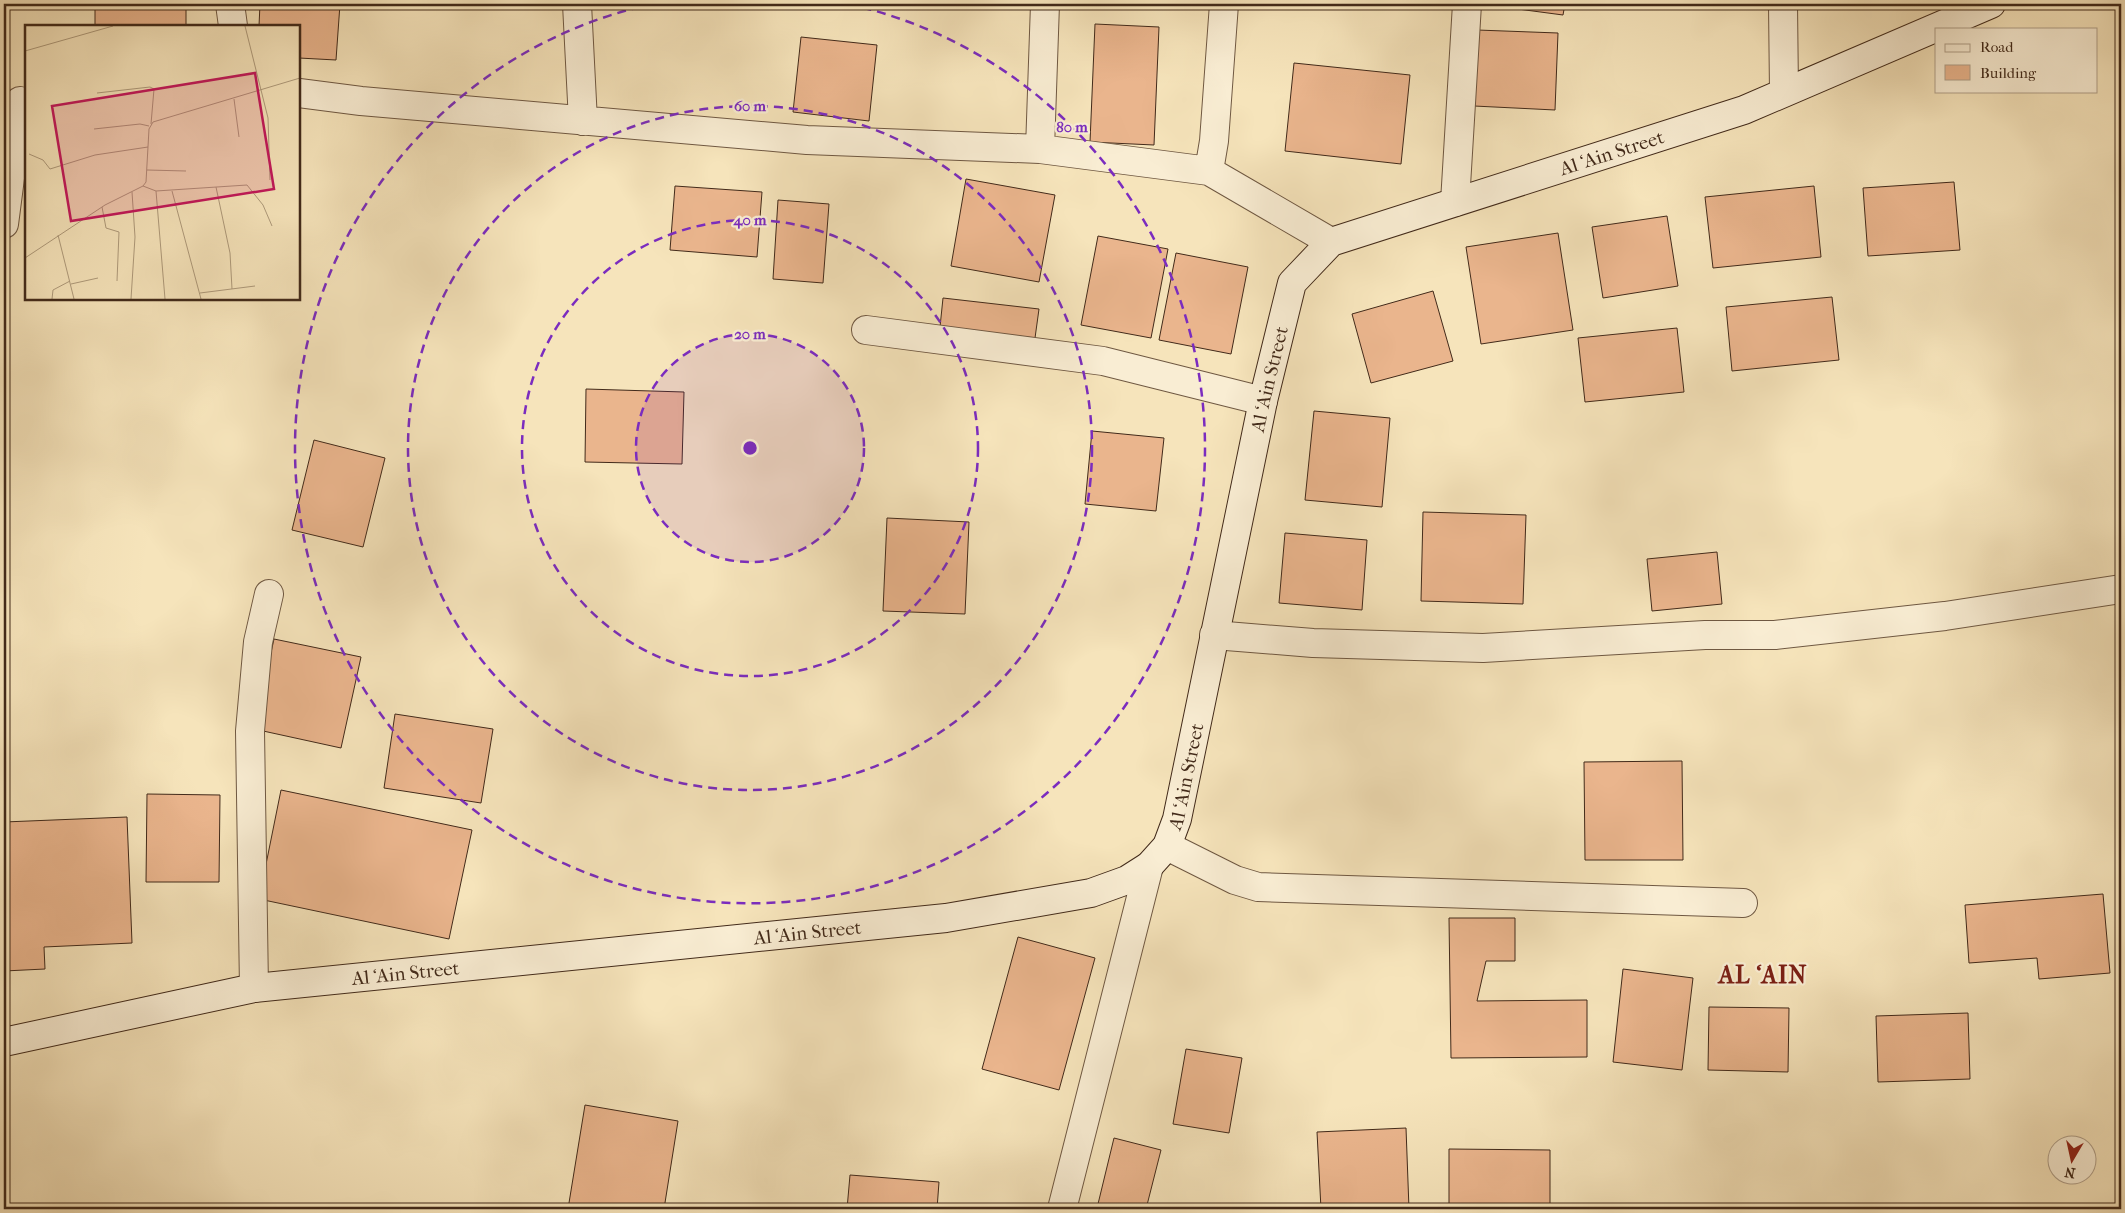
<svg xmlns="http://www.w3.org/2000/svg" width="2125" height="1213" font-family="'IM FELL French Canon',serif">
  <style>
    .building { fill: #eab58d; stroke: #422a1a }
    .lines { fill: none; stroke-linecap: round; stroke-linejoin: round }
    .street-casing { stroke: #6f5842; stroke-width: 30 }
    .secondary-casing { stroke: #422a1a; stroke-width: 30 }
    .street { stroke: #f9edd3; stroke-width: 28 }
    .secondary { stroke: #f9edd3; stroke-width: 28 }
    .ring { fill: none; stroke: #7b2cbf; stroke-width: 2.5; stroke-dasharray: 9 6 }
    .labels { text-anchor: middle; stroke-width: 4.5; stroke-linejoin: round; paint-order: stroke }
    .street-label { font-size: 19px; fill: #422a1a; stroke: #f9edd3 }
    .district-label { font-size: 24px; font-weight: bold; letter-spacing: 1px; fill: #7a1f14; stroke: #f9edd3 }
    .inset-road { fill: none; stroke: #ae9a7b; stroke-width: 1 }
    .view { fill: #c2185b; fill-opacity: 0.15; stroke: #c2185b; stroke-width: 2.5 }
    .inset-edge { fill: none; stroke: #422a1a; stroke-width: 2.5 }
    .centre { fill: #7b2cbf; stroke: #f9edd3; stroke-width: 2.5 }
    .ring-label { font-size: 15px; text-anchor: middle; font-weight: bold; fill: #7b2cbf; stroke: #f9edd3; stroke-width: 4.5; stroke-linejoin: round; paint-order: stroke }
  </style>
  <rect width="100%" height="100%" fill="#f6e4bb"/>
  <filter id="stains"><feTurbulence type="fractalNoise" baseFrequency=".004" numOctaves="4"/><feColorMatrix values="0 0 0 0 .2 0 0 0 0 .09 0 0 0 0 .02 0 0 0 .5 -.17"/></filter>
  <radialGradient id="worn" r=".72"><stop offset=".6" stop-color="#630" stop-opacity="0"/><stop offset="1" stop-color="#630" stop-opacity=".3"/></radialGradient>
  <!-- building -->
  <path class="building" d="M 95,4 L 186,4 L 186,26 L 95,26 Z
    M 260,4 L 340,4 L 336,60 L 299,58 L 299,26 L 259,26 Z
    M 1480,4 L 1565,4 L 1563,15 Z
    M 1095,24 L 1159,27 L 1154,145 L 1090,142 Z
    M 1477,30 L 1558,33 L 1555,110 L 1474,106 Z
    M 801,37 L 877,45 L 869,121 L 793,112 Z
    M 1294,63 L 1410,75 L 1401,164 L 1285,151 Z
    M 966,179 L 1055,195 L 1039,282 L 951,266 Z
    M 1954,182 L 1960,250 L 1868,256 L 1863,188 Z
    M 675,186 L 762,192 L 757,257 L 670,250 Z
    M 1814,186 L 1821,257 L 1713,268 L 1705,197 Z
    M 778,200 L 829,204 L 823,283 L 773,279 Z
    M 1667,216 L 1678,286 L 1603,298 L 1592,227 Z
    M 1558,233 L 1573,330 L 1481,344 L 1466,247 Z
    M 1098,236 L 1168,249 L 1151,338 L 1081,325 Z
    M 1176,253 L 1248,267 L 1231,354 L 1159,340 Z
    M 1433,291 L 1453,361 L 1371,383 L 1352,314 Z
    M 1832,297 L 1839,360 L 1732,371 L 1726,307 Z
    M 943,298 L 1039,309 L 1035,338 L 940,327 Z
    M 1677,328 L 1684,392 L 1585,402 L 1578,338 Z
    M 586,389 L 684,392 L 682,464 L 585,462 Z
    M 1314,411 L 1390,418 L 1382,507 L 1305,500 Z
    M 1092,431 L 1164,438 L 1156,511 L 1085,504 Z
    M 314,440 L 385,458 L 363,547 L 292,530 Z
    M 1423,512 L 1526,515 L 1523,604 L 1421,601 Z
    M 887,518 L 969,522 L 965,614 L 883,611 Z
    M 1285,533 L 1367,540 L 1362,610 L 1279,603 Z
    M 1717,552 L 1722,604 L 1652,611 L 1647,559 Z
    M 274,639 L 361,657 L 341,748 L 254,729 Z
    M 395,714 L 493,729 L 481,803 L 384,788 Z
    M 1682,761 L 1683,860 L 1585,860 L 1584,762 Z
    M 281,790 L 472,830 L 449,939 L 259,899 Z
    M 147,794 L 220,795 L 219,882 L 146,882 Z
    M 127,817 L 132,943 L 44,947 L 45,969 L 4,971 L 4,822 Z
    M 2103,894 L 2110,973 L 2039,979 L 2037,958 L 1969,963 L 1965,905 Z
    M 1449,918 L 1515,918 L 1515,961 L 1486,961 L 1477,1001 L 1587,1000 L 1587,1057 L 1451,1058 Z
    M 1018,937 L 1095,958 L 1059,1090 L 982,1069 Z
    M 1623,969 L 1693,978 L 1682,1070 L 1613,1062 Z
    M 1709,1007 L 1789,1008 L 1788,1072 L 1708,1070 Z
    M 1968,1013 L 1970,1079 L 1878,1082 L 1876,1016 Z
    M 1186,1049 L 1242,1058 L 1229,1133 L 1173,1124 Z
    M 585,1105 L 678,1121 L 664,1209 L 568,1209 Z
    M 1406,1128 L 1409,1209 L 1321,1209 L 1317,1132 Z
    M 1114,1138 L 1161,1150 L 1146,1209 L 1121,1209 L 1098,1204 Z
    M 1449,1149 L 1550,1150 L 1550,1209 L 1449,1209 Z
    M 850,1175 L 939,1182 L 937,1209 L 847,1209 Z"/>
  <g class="lines">
    <defs>
      <path id="street" d="M 230,4 L 233,26
        M 577,4 L 583,121
        M 1783,4 L 1784,92
        M 299,93 L 361,101 L 807,140 L 1040,149 L 1209,171 L 1331,242
        M 1040,149 L 1045,4
        M 1209,171 L 1214,141 L 1224,4
        M 1455,202 L 1467,4
        M 4,224 L 20,101
        M 866,330 L 1103,361 L 1263,401
        M 1214,635 L 1313,643 L 1483,648 L 1705,635 L 1775,635 L 1945,616 L 2121,589
        M 1167,846 L 1235,880 L 1258,887 L 1743,903
        M 254,988 L 250,731 L 258,642 L 269,594
        M 1062,1209 L 1149,866"/>
      <g id="secondary">
        <path id="s1" d="M 4,1042 L 254,988 L 946,918 L 1091,893 L 1127,880 L 1149,866 L 1167,846 L 1177,819 L 1263,401 L 1292,283 L 1331,242 L 1744,110 L 1991,4"/>
      </g>
    </defs>
    <!-- street casing -->
    <use href="#street" class="street-casing"/>
    <!-- secondary casing -->
    <use href="#secondary" class="secondary-casing"/>
    <!-- street -->
    <use href="#street" class="street"/>
    <!-- secondary -->
    <use href="#secondary" class="secondary"/>
  </g>
  <!-- distance rings -->
  <circle cx="750" cy="448" r="114" fill="#7b2cbf" fill-opacity=".12"/>
  <g class="ring">
    <circle cx="750" cy="448" r="114"/>
    <circle cx="750" cy="448" r="228"/>
    <circle cx="750" cy="448" r="342"/>
    <path d="M848 4A455 455 0 1 1 652 4"/>
  </g>
  <g class="labels">
    <!-- street labels -->
    <g class="street-label">
      <text dy="7" stroke="none"><textPath href="#s1" startOffset="2118">Al ‘Ain Street</textPath></text>
      <text dy="7" stroke="none"><textPath href="#s1" startOffset="1668">Al ‘Ain Street</textPath></text>
      <text dy="7" stroke="none"><textPath href="#s1" startOffset="1262">Al ‘Ain Street</textPath></text>
      <text dy="7" stroke="none"><textPath href="#s1" startOffset="812">Al ‘Ain Street</textPath></text>
      <text dy="7" stroke="none"><textPath href="#s1" startOffset="408">Al ‘Ain Street</textPath></text>
    </g>
    <!-- district labels -->
    <g class="district-label">
      <text x="1763" y="983">AL ‘AIN</text>
    </g>
  </g>
  <!-- overview -->
  <g transform="translate(25 25)">
    <rect width="275" height="275" fill="#f6e4bb"/>
    <path class="inset-road" d="M 220,1 L 243,93 L 245,155M 0,26 L 88,1M 72,68 L 125,62 L 129,64 L 126,99M 209,74 L 214,112M 69,104 L 115,99 L 124,101M 4,129 L 18,135 L 25,144 L 70,130 L 123,122M 122,145 L 161,146M 118,161 L 131,166 L 222,160 L 238,180 L 247,201M 191,162 L 205,228 L 207,264M 131,166 L 140,274M 147,166 L 176,274M 77,182 L 81,203 L 94,207 L 92,256M 33,210 L 49,274M 0,233 L 80,180 L 118,161 L 121,157 L 124,104 L 128,97 L 275,53M 46,259 L 73,253M 175,268 L 230,261M 27,274 L 28,265 L 45,256M 106,274 L 110,212 L 107,167"/>
    <path class="view" d="M 230,48 L 249,164 L 46,196 L 27,81 Z"/>
    <rect width="275" height="275" class="inset-edge"/>
  </g>
  <circle cx="750" cy="448" r="8" class="centre"/>
  <g class="ring-label">
    <text x="750" y="111">60 m</text>
    <text x="1072" y="132">80 m</text>
    <text x="750" y="225">40 m</text>
    <text x="750" y="339">20 m</text>
  </g>
  <!-- margin -->
  <rect width="2125" height="1213" fill="none" stroke="#f6e4bb" stroke-width="20"/>
  <rect x="5" y="5" width="2115" height="1203" fill="none" stroke="#422a1a" stroke-width="2.5"/>
  <rect x="10" y="10" width="2105" height="1193" fill="none" stroke="#422a1a"/>
  <!-- legend -->
  <rect x="1935" y="28" width="162" height="65" fill="#f9edd3" stroke="#b09f89"/>
  <rect x="1945" y="44" width="25" height="8" fill="#f9edd3" stroke="#b09f89"/>
  <text x="1980" y="52" font-size="15" fill="#422a1a">Road</text>
  <rect x="1945" y="65" width="25" height="15" fill="#eab58d" stroke="#b09f89"/>
  <text x="1980" y="78" font-size="15" fill="#422a1a">Building</text>
  <!-- north arrow -->
  <g transform="translate(2072 1160) rotate(189)"><circle r="24" fill="#f9edd3" stroke="#b09f89"/>
  <path d="M0-4L9 19L0 12L-9 19Z" fill="#8f2418"/>
  <text y="-8" font-size="14" font-weight="bold" text-anchor="middle" fill="#422a1a">N</text>
  </g>
  <rect width="100%" height="100%" filter="url(#stains)"/>
  <rect width="100%" height="100%" fill="url(#worn)"/>
</svg>
